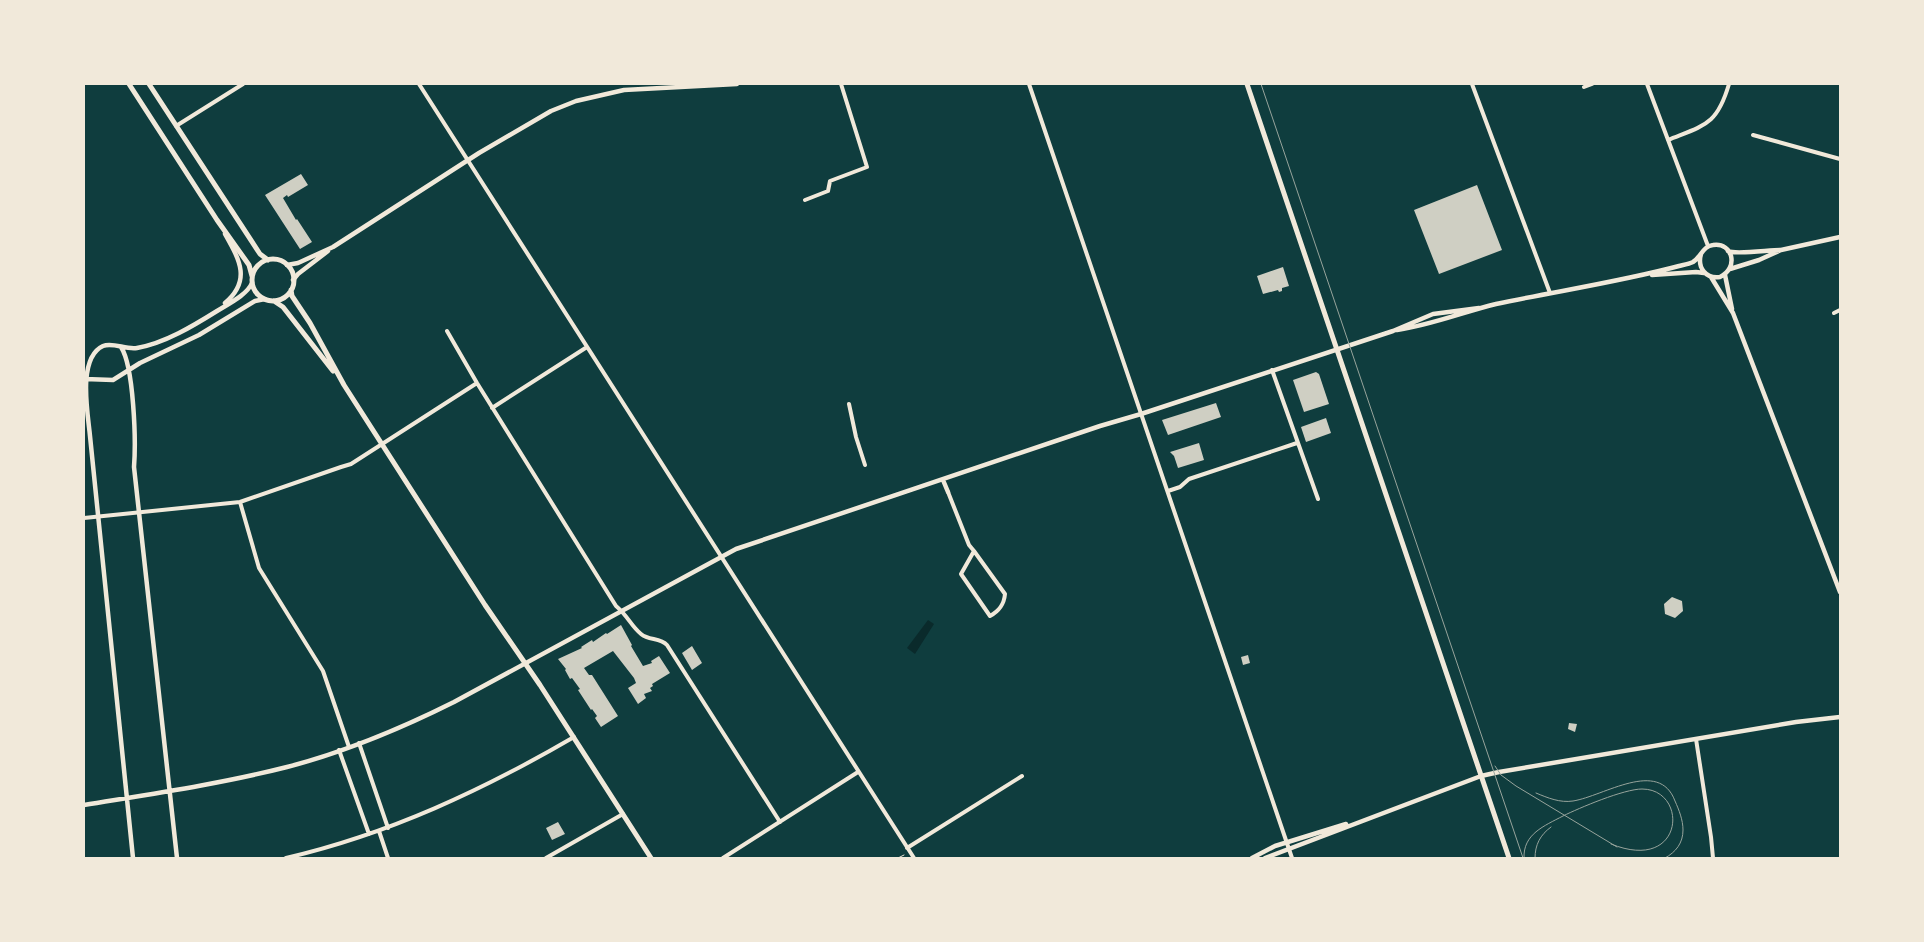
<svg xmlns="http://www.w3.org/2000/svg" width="1924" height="942" font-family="Mulish,sans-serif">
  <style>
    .water { fill: #0a2a2b }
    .building { fill: #cfcfc3 }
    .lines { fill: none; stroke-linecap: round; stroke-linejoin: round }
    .path { stroke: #f1e9da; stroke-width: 1 }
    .minor { stroke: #f1e9da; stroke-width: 4 }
    .tertiary { stroke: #f1e9da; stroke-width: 4.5 }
    .secondary { stroke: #f1e9da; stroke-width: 5 }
    .tram { stroke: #97a49c; stroke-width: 1 }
  </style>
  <rect width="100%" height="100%" fill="#0f3d3e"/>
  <!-- water -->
  <path class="water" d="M 928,620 L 934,624 L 915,654 L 907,648 Z"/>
  <!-- building -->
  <path class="building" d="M 301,174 L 308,185 L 288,197 L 287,195 L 283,198 L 296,220 L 297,219 L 312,242 L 300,249 L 265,195 Z
    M 1477,185 L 1502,250 L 1439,274 L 1414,210 Z
    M 1283,267 L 1289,286 L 1282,288 L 1282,291 L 1279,292 L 1278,290 L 1263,294 L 1257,276 Z
    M 1316,372 L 1319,374 L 1329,404 L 1304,412 L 1293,380 Z
    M 1216,403 L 1221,417 L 1168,435 L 1162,420 Z
    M 1326,418 L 1331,433 L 1306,442 L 1301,427 Z
    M 1199,443 L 1204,460 L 1178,468 L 1174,456 L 1170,452 Z
    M 1672,597 L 1682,601 L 1683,611 L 1675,618 L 1665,614 L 1664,604 Z
    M 621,625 L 632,645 L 631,646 L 643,666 L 652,663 L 651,661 L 659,656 L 670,673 L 652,684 L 653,686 L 650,688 L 652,691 L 644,694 L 646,698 L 638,704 L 628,688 L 636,683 L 634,678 L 613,651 L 584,668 L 589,675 L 592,675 L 618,716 L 601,727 L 595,718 L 597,716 L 592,709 L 591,710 L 578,690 L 580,689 L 572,678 L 570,679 L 565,670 L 566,669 L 558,659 L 582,648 L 581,647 L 592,640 L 593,642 L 606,633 L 607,634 Z
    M 692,646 L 702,663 L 692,670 L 682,653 Z
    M 1248,655 L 1250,663 L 1243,665 L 1241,657 Z
    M 1569,723 L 1577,724 L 1575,732 L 1568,729 Z
    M 558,822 L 565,834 L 552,840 L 546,828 Z"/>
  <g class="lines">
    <!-- path -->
    <path class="path" d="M 898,858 L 904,855"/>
    <!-- minor -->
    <path class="minor" d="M 419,84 L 914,858
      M 1029,84 L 1292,858
      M 1472,84 L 1550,293
      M 1647,84 L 1708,246
      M 1584,87 L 1592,84
      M 176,126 L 243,84
      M 1753,135 L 1840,159
      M 1668,140 C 1705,125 1717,125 1729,84
      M 805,200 L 828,191 L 830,181 L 867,167 L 841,84
      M 1834,313 L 1840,310
      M 447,331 L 477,383 L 616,606 C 628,616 631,626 641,634 C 649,641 660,637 667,645 L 780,822
      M 1272,370 L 1318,499
      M 849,404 L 856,437 L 865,465
      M 492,408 L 587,347
      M 1168,491 L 1180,487 L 1189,479 L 1297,443
      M 948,492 L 969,545 L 974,551 L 961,574 L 990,616 C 999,611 1004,605 1005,594 L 974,551
      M 240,502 L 259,568 L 323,671 L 349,747
      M 84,518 L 240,502 L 341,467 L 351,464 L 477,383
      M 1696,739 L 1711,837 L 1713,858
      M 359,743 L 388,828
      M 339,750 L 369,834
      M 379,831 L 388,858
      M 907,848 L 1022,776
      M 286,858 C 389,834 483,790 574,737
      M 546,858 L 623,814
      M 723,858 L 858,772"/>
    <!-- tertiary -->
    <path class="tertiary" d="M 225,234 C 239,259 252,280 225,303
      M 1728,251 C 1735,255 1769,250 1780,250
      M 287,265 L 298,263 L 333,247 L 479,153 L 551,111 L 576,101 L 624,90 L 737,84
      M 1730,269 L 1759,260 L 1781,250 L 1840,237
      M 1652,275 L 1696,272 L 1704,273
      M 1725,275 L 1732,309
      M 1711,277 L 1733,313 L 1840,592
      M 293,280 L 298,274 L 328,251
      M 1397,330 C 1431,325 1463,312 1496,304 C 1557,291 1619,282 1679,266 C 1683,265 1689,264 1693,262 C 1701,257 1703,246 1713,245 C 1733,242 1739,268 1720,277 C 1706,279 1697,268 1701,254
      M 121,347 C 134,367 136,441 134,467 L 177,858
      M 85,379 L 113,380 L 140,363 L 199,335 L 255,301 L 265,299
      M 943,480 L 948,492
      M 84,805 C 151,794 220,784 287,767 C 345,752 400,729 454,702 L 736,549 L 1100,426 L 1141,414 L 1393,331 L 1433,314 L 1479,308
      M 133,858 L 90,436 C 88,414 77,358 103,346 C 113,342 126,350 137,348 C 165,343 193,326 217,311 C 228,304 247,295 252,283
      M 1252,858 L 1275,846 L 1346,824
      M 1265,858 L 1481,776 L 1499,772 L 1796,722 L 1840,717"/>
    <!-- secondary -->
    <path class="secondary" d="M 129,84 L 217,220 L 249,265 L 252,276
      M 149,84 L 260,254 L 268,260
      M 1247,84 L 1509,858
      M252 280a21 21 0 1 1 42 0a21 21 0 1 1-42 0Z
      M 291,290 L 292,296 L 310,323 L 344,385 L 485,605 L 540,685 L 651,858
      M 274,301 L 283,307 L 333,371"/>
    <!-- tram -->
    <path class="tram" d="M 1261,84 L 1523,858
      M 1495,766 L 1501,775 L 1516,786 L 1617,847
      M 1536,793 C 1548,798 1560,803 1573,801 C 1604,796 1659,758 1675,801 C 1679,810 1683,820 1683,830 C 1683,843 1676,852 1665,858
      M 1524,858 C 1523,834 1544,826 1563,816 C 1579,808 1624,789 1642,789 C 1689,789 1685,874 1611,844
      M 1535,858 C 1535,845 1540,835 1551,827"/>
  </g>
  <!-- border -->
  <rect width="1924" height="942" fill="none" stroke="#f1e9da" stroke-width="170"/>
</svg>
